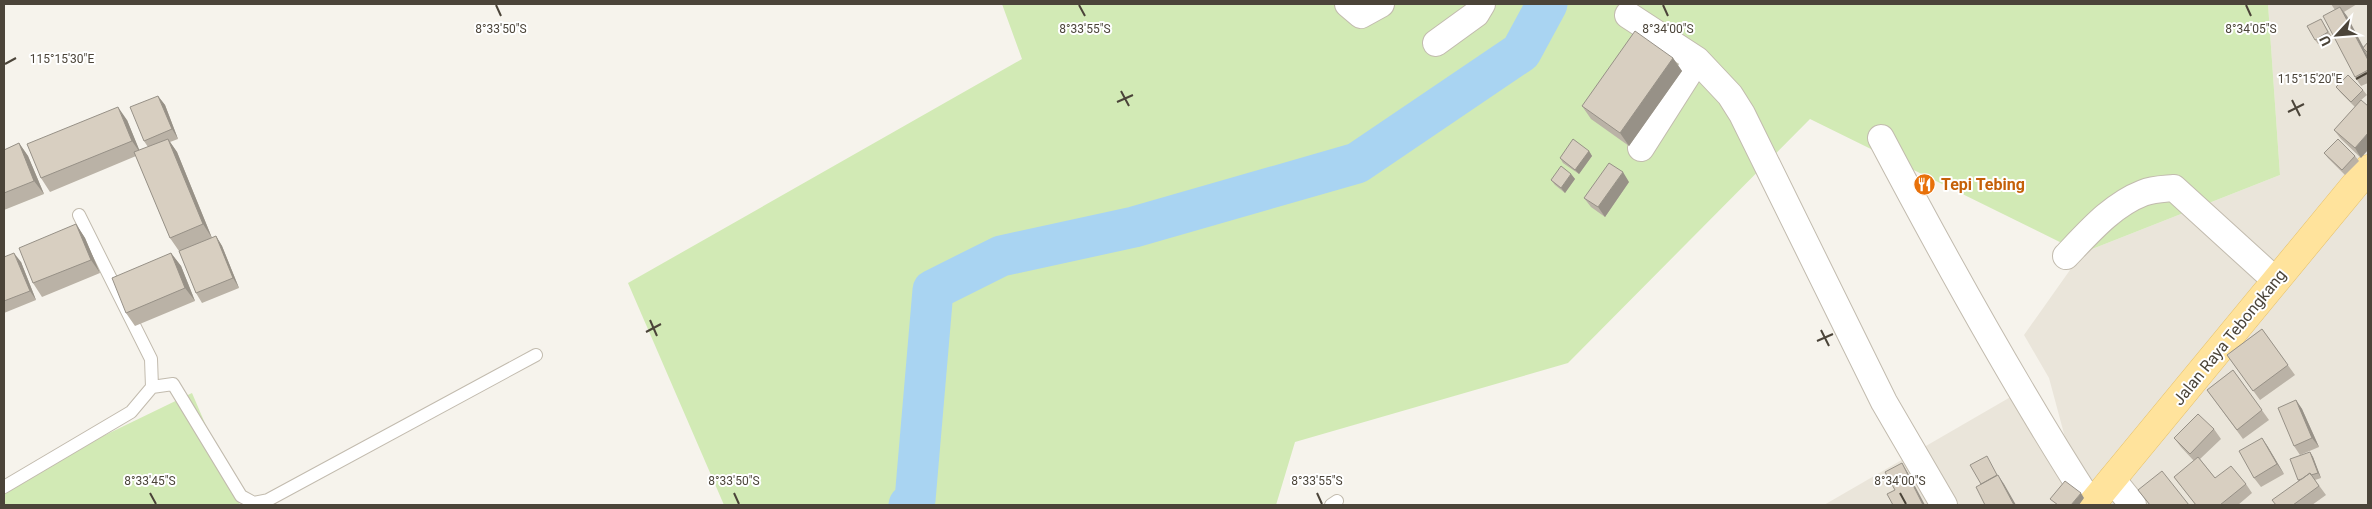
<svg xmlns="http://www.w3.org/2000/svg" width="2372" height="509" font-family="Roboto,sans-serif">
  <style>
    .residential { fill: #eae5da }
    .green { fill: #d2eab5 }
    .lines { fill: none; stroke-linecap: round; stroke-linejoin: round }
    .river { stroke: #a9d4f2; stroke-width: 41 }
    .lane-casing { stroke: #c2bbae; stroke-width: 14 }
    .street-casing { stroke: #c2bbae; stroke-width: 28 }
    .primary-casing { stroke: #e6c16a; stroke-width: 29 }
    .lane { stroke: #fff; stroke-width: 12 }
    .street { stroke: #fff; stroke-width: 26 }
    .primary { stroke: #ffe39c; stroke-width: 28 }
    .wall { fill: #bab2a6 }
    .shaded-wall { fill: #979187 }
    .building { fill: #d8cfc1; stroke: #979187 }
    .ticks { fill: none; stroke: #4b4439; stroke-width: 2 }
    .labels { text-anchor: middle; stroke-width: 4; stroke-linejoin: round; paint-order: stroke }
    .food-label { font-size: 16px; font-weight: bold; fill: #c56008; stroke: #fff; text-anchor: start }
    .street-label { font-size: 16px; fill: #4b4439; stroke: #fff }
    .ticks-label { font-size: 12px; text-anchor: middle; fill: #4b4439; stroke: #fff; stroke-width: 4; stroke-linejoin: round; paint-order: stroke }
  </style>
  <rect width="100%" height="100%" fill="#f6f3ec"/>
  <!-- residential -->
  <path class="residential" d="M 2268,4 L 2368,4 L 2368,505 L 1824,505 L 2014,395 L 2070,456 L 2049,378 L 2024,335 L 2082,253 L 2280,175 Z"/>
  <!-- green -->
  <path class="green" d="M 1002,4 L 2268,4 L 2280,175 L 2082,253 L 1810,119 L 1568,363 L 1295,442 L 1276,505 L 724,505 L 628,283 L 1022,59 Z
    M 192,393 L 240,505 L 4,505 L 4,484 Z"/>
  <g class="lines">
    <!-- river -->
    <path class="river" d="M 909,505 L 915,500 L 933,290 L 1001,256 L 1134,227 L 1357,163 L 1521,52 L 1547,4"/>
    <defs>
      <path id="lane" d="M 152,387 L 173,384 L 241,496 L 254,503 L 268,500 L 536,355
        M 4,487 L 131,412 L 152,387 L 151,359 L 79,215
        M 1331,505 L 1337,501"/>
      <path id="street" d="M 1348,4 L 1361,15 L 1381,4
        M 1628,15 L 1697,60 L 1730,95 L 1742,114 L 1884,402 L 1944,505
        M 1436,43 L 1476,14 L 1482,4
        M 1881,138 C 1947,263 2015,386 2091,504
        M 1641,148 L 1697,60
        M 2066,256 C 2089,232 2112,205 2143,193 C 2153,189 2164,189 2174,188 L 2275,280
        M 2112,479 L 2133,505"/>
      <path id="primary" d="M 2091,505 L 2368,169"/>
    </defs>
    <!-- lane casing -->
    <use href="#lane" class="lane-casing"/>
    <!-- street casing -->
    <use href="#street" class="street-casing"/>
    <!-- primary casing -->
    <use href="#primary" class="primary-casing"/>
    <!-- lane -->
    <use href="#lane" class="lane"/>
    <!-- street -->
    <use href="#street" class="street"/>
    <!-- primary -->
    <use href="#primary" class="primary"/>
  </g>
  <!-- wall -->
  <path class="wall" d="M 2331,4 L 2357,4 L 2344,12 L 2363,47 L 2368,42 L 2368,56 L 2367,55 L 2368,57 L 2368,83 L 2361,86 L 2355,77 L 2335,10 Z
    M 2321,19 L 2332,37 L 2318,44 L 2315,40 Z
    M 1673,58 L 1682,71 L 1629,146 L 1591,119 L 1582,106 Z
    M 2336,87 L 2363,90 L 2367,95 L 2361,100 L 2361,158 L 2341,139 L 2334,130 L 2355,107 L 2340,92 Z
    M 158,96 L 165,105 L 178,139 L 170,142 L 177,152 L 212,238 L 216,236 L 222,246 L 239,288 L 202,303 L 196,293 L 179,251 L 170,238 L 136,156 L 50,192 L 41,178 L 127,120 L 139,150 L 148,147 L 144,141 Z
    M 19,143 L 28,156 L 44,194 L 4,210 L 4,150 Z
    M 1589,151 L 1592,156 L 1579,174 L 1563,163 L 1560,158 Z
    M 2324,153 L 2355,156 L 2359,161 L 2345,175 L 2328,158 Z
    M 1571,174 L 1575,179 L 1565,193 L 1555,185 L 1551,180 Z
    M 1629,182 L 1605,217 L 1591,207 L 1584,198 Z
    M 76,224 L 85,238 L 100,273 L 42,297 L 33,283 Z
    M 171,253 L 181,266 L 195,301 L 135,326 L 126,313 Z
    M 4,257 L 21,262 L 36,300 L 4,313 Z
    M 2262,329 L 2295,375 L 2260,400 L 2227,355 Z
    M 2233,370 L 2269,420 L 2243,439 L 2207,390 Z
    M 2296,400 L 2302,409 L 2319,447 L 2300,455 L 2294,446 Z
    M 2214,429 L 2221,439 L 2200,459 L 2215,478 L 2246,484 L 2252,493 L 2238,505 L 2196,505 L 2174,477 L 2194,461 L 2181,447 L 2174,438 Z
    M 2262,438 L 2268,447 L 2284,474 L 2261,487 L 2254,478 Z
    M 2310,452 L 2313,457 L 2321,478 L 2315,480 L 2326,495 L 2312,505 L 2276,505 L 2298,481 L 2298,480 Z"/>
  <!-- shaded-wall -->
  <path class="shaded-wall" d="M 2340,7 L 2347,16 L 2365,50 L 2363,48 L 2368,57 L 2368,60 Z
    M 1673,58 L 1682,71 L 1629,146 L 1620,133 Z
    M 158,96 L 165,105 L 178,139 L 172,129 Z
    M 118,107 L 127,120 L 141,154 L 132,141 Z
    M 2368,133 L 2368,150 L 2361,158 L 2355,148 Z
    M 168,139 L 177,152 L 212,238 L 203,224 Z
    M 19,143 L 28,156 L 44,194 L 34,181 Z
    M 1589,151 L 1592,156 L 1579,174 L 1575,170 Z
    M 1623,172 L 1629,182 L 1605,217 L 1598,207 Z
    M 1571,174 L 1575,179 L 1565,193 L 1561,188 Z
    M 76,224 L 85,238 L 100,273 L 91,260 Z
    M 216,236 L 222,246 L 239,288 L 233,278 Z
    M 14,253 L 21,262 L 36,300 L 30,291 Z
    M 171,253 L 181,266 L 195,301 L 185,288 Z
    M 2296,400 L 2302,409 L 2319,447 L 2312,438 Z
    M 2262,438 L 2268,447 L 2284,474 L 2277,464 Z
    M 2310,452 L 2313,457 L 2321,478 L 2318,473 Z
    M 1902,463 L 1908,473 L 1925,505 L 1923,505 Z
    M 1998,475 L 2004,484 L 2016,505 L 2014,505 Z
    M 2081,493 L 2084,498 L 2079,505 L 2071,505 Z"/>
  <!-- building -->
  <path class="building" d="M 2340,7 L 2368,60 L 2368,70 L 2355,77 L 2323,16 Z
    M 2321,19 L 2328,32 L 2315,40 L 2307,26 Z
    M 1635,31 L 1673,58 L 1620,133 L 1582,106 Z
    M 2368,42 L 2368,53 L 2363,48 Z
    M 2348,75 L 2363,90 L 2351,102 L 2336,87 Z
    M 158,96 L 172,129 L 144,141 L 130,107 Z
    M 2361,100 L 2368,106 L 2368,133 L 2355,148 L 2334,130 Z
    M 118,107 L 132,141 L 41,178 L 27,144 Z
    M 168,139 L 203,224 L 170,238 L 134,152 Z
    M 1573,139 L 1589,151 L 1575,170 L 1560,158 Z
    M 2338,139 L 2355,156 L 2342,170 L 2324,153 Z
    M 19,143 L 34,181 L 4,193 L 4,150 Z
    M 1609,163 L 1623,172 L 1598,207 L 1584,198 Z
    M 1561,166 L 1571,174 L 1561,188 L 1551,180 Z
    M 76,224 L 91,260 L 33,283 L 19,248 Z
    M 216,236 L 233,278 L 196,293 L 179,251 Z
    M 14,253 L 30,291 L 4,301 L 4,257 Z
    M 171,253 L 185,288 L 126,313 L 112,278 Z
    M 2262,329 L 2288,365 L 2253,391 L 2227,355 Z
    M 2233,370 L 2262,410 L 2237,430 L 2207,390 Z
    M 2296,400 L 2312,438 L 2294,446 L 2278,408 Z
    M 2198,414 L 2214,429 L 2190,454 L 2174,438 Z
    M 2262,438 L 2277,464 L 2254,478 L 2239,451 Z
    M 2310,452 L 2318,473 L 2311,475 L 2310,473 L 2302,479 L 2298,480 L 2290,459 Z
    M 1987,456 L 1997,475 L 1981,484 L 1970,465 Z
    M 2198,457 L 2215,478 L 2231,466 L 2246,484 L 2220,505 L 2196,505 L 2174,477 Z
    M 1902,463 L 1923,505 L 1893,505 L 1887,494 L 1895,490 L 1885,472 Z
    M 2162,471 L 2189,505 L 2150,505 L 2138,490 Z
    M 2310,473 L 2319,486 L 2293,505 L 2276,505 L 2272,500 Z
    M 1998,475 L 2014,505 L 1985,505 L 1976,487 Z
    M 2065,481 L 2081,493 L 2071,505 L 2058,505 L 2050,499 Z"/>
  <!-- ticks -->
  <path class="ticks" d="M 496,5 L 501,16M 1079,5 L 1085,16M 1663,5 L 1668,16M 2246,5 L 2251,16M 5,64 L 16,58M 2356,79 L 2367,73M 1121,91 L 1129,106M 2292,100 L 2300,116M 1117,102 L 1133,95M 2288,112 L 2304,104M 650,320 L 657,336M 1821,330 L 1829,346M 646,332 L 661,324M 1817,341 L 1833,334M 150,493 L 156,504M 734,493 L 739,504M 1317,493 L 1322,504M 1900,493 L 1906,504"/>
  <!-- icons -->
  <defs>
    <symbol id="restaurant-disc" viewBox="-11 -11 22 22"><circle r="9.5" fill="#e8710a" stroke="#fff"/><path d="M-5-6h1v4h1v-4h1v4h1v-4h1v5L-1.5 .5V6h-2V.5L-5-1ZM5-6V6H3V1.5H1.5Q1.5-4 5-6Z" fill="#fff"/></symbol>
  </defs>
  <g fill-rule="evenodd">
    <use href="#restaurant-disc" x="1912" y="172" width="25" height="25"/>
  </g>
  <g class="labels">
    <!-- food labels -->
    <g class="food-label">
      <text x="1941" y="190">Tepi Tebing</text>
    </g>
    <!-- street labels -->
    <g class="street-label">
      <text transform="translate(2229 337) rotate(-51)" y="6">Jalan Raya Tebongkang</text>
    </g>
  </g>
  <g class="ticks-label">
    <text x="501" y="33">8°33'50"S</text>
    <text x="1668" y="33">8°34'00"S</text>
    <text x="2251" y="33">8°34'05"S</text>
    <text x="1085" y="33">8°33'55"S</text>
    <text x="62" y="63">115°15'30"E</text>
    <text x="2310" y="83">115°15'20"E</text>
    <text x="150" y="485">8°33'45"S</text>
    <text x="734" y="485">8°33'50"S</text>
    <text x="1317" y="485">8°33'55"S</text>
    <text x="1900" y="485">8°34'00"S</text>
  </g>
  <!-- border -->
  <rect width="2372" height="509" fill="none" stroke="#4b4439" stroke-width="10"/>
  <!-- north arrow -->
  <g transform="translate(2337 35) rotate(244)" stroke="#ffffff" stroke-width="4" paint-order="stroke">
  <path d="M0-4L9 19L0 12L-9 19Z" fill="#4b4439"/>
  <text y="-8" font-size="14" font-weight="bold" text-anchor="middle" fill="#4b4439">U</text>
  </g>
</svg>
